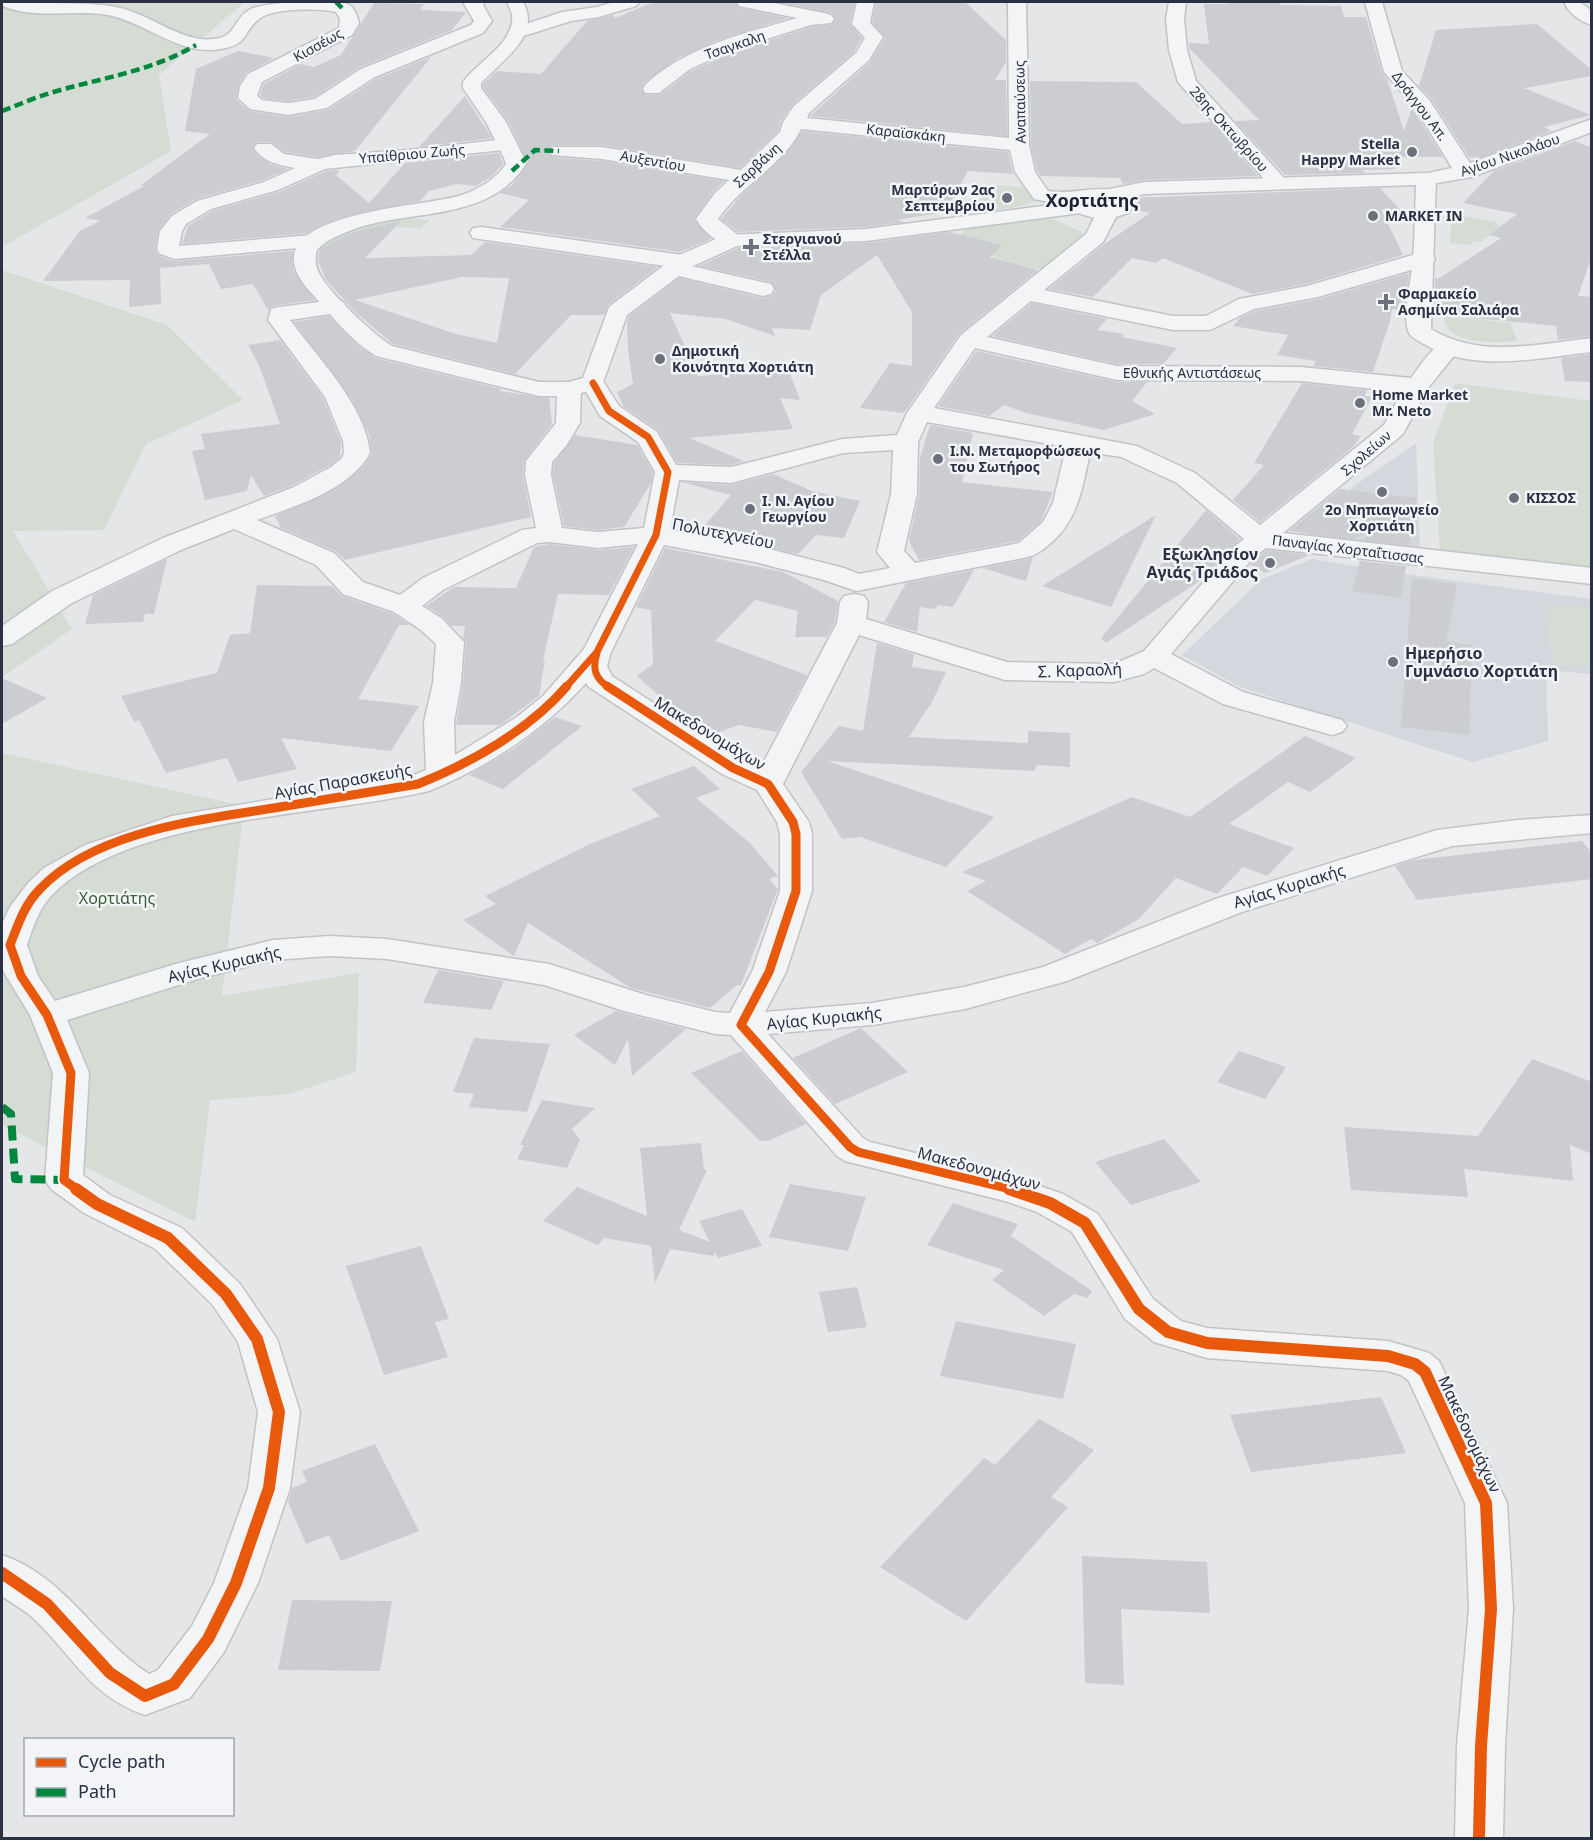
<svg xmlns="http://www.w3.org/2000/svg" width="1593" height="1840" font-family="'Noto Sans',sans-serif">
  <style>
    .built { fill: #d4d7dd }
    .green { fill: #d4dcd4 }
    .building { fill: #cbcdd0; fill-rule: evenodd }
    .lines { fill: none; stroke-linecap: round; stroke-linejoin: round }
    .minor-casing { stroke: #c1c3c6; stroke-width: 3 }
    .tertiary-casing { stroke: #c1c3c6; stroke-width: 3 }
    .minor { fill: #f3f4f5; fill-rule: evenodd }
    .tertiary { fill: #f3f4f5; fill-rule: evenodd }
    .quiet-far1 { stroke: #00873e; stroke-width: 4.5; stroke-dasharray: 9 4.5; stroke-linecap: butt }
    .quiet { stroke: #00873e; stroke-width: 8; stroke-dasharray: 15 8; stroke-linecap: butt }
    .cycleway-far2-casing { stroke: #f2f4f8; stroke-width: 10 }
    .cycleway-far1-casing { stroke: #f2f4f8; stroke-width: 13 }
    .cycleway-casing { stroke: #f2f4f8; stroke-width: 16 }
    .cycleway-far2 { stroke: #e8590c; stroke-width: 7 }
    .cycleway-far1 { stroke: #e8590c; stroke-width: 9 }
    .cycleway { stroke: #e8590c; stroke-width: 12 }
    .poi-dot { fill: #6b707c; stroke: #f2f4f8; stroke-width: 2 }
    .labels { text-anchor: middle; stroke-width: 5; stroke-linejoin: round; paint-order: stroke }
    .far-street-label { font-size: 14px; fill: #2a3142; stroke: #f2f4f8 }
    .far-poi-label { font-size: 14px; font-weight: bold; fill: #2a3142; stroke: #f2f4f8; text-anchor: start }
    .street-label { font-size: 16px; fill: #2a3142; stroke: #f2f4f8 }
    .poi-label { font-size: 16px; font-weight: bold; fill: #2a3142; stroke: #f2f4f8; text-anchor: end }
    .park-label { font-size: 16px; fill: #3b5e38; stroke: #f2f4f8 }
    .far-district-label { font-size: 18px; font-weight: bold; fill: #1c2233; stroke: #f2f4f8 }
  </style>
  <rect width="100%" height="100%" fill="#e4e6e8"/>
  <!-- built -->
  <path class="built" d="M 1416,443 L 1420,551 L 1312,539 L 1298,525 Z
    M 1312,559 L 1405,574 L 1591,599 L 1591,674 L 1546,670 L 1548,741 L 1473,762 L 1240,687 L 1182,655 L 1262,579 Z"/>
  <!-- green -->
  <path class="green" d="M 2,2 L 245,2 L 159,75 L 171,151 L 2,247 Z
    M 989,185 L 1024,187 L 1035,201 L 1027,205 L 990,211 L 976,204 L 990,188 Z
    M 1452,214 L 1496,222 L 1500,227 L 1482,241 L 1474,241 L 1470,245 L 1450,243 Z
    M 1039,215 L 1047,216 L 1082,232 L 1083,237 L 1047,270 C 1011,265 990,257 959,238 L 963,230 Z
    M 407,218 L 430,220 L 420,228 L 396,227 L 395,225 L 351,233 L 343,251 L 318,250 C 335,225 379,220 407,218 Z
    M 2,270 L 167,325 L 243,400 L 146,444 L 104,530 L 13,531 L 72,629 L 2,677 Z
    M 1443,315 L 1511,323 L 1517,341 C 1495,343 1445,346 1443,315 Z
    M 1455,383 L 1591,401 L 1591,569 L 1440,552 L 1433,443 Z
    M 1547,604 L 1591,608 L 1591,668 L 1552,664 Z
    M 2,753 L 244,806 L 222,996 L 359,973 L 356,1072 L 290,1094 L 210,1100 L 195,1222 L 2,1125 Z"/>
  <!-- building -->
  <path class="building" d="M 654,2 L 735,2 L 739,8 L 788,18 L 716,41 L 678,58 L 644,83 L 641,90 L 645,95 L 660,95 L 691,71 L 733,52 L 811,27 L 831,25 L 836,19 L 832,13 L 777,2 L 855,2 L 850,24 L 862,38 L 854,52 L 793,104 L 781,121 L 778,131 L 740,168 L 602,145 L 552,145 L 547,150 L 552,157 L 602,161 L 724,181 L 713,192 L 694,219 L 711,239 L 680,252 L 500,227 L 529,200 L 500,193 L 512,185 L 528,163 L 508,121 L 483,87 L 483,84 L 497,71 L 541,74 L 587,21 L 613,15 L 615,18 Z
    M 876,2 L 965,2 L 1006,40 L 1006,62 L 995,80 L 1006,80 L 1007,136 L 810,116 L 870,62 L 885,38 L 872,22 Z
    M 1227,2 L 1279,2 L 1280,5 L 1341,6 L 1344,17 L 1366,17 L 1382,73 L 1387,79 L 1404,131 L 1412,108 L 1443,157 L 1387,157 L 1395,169 L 1362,170 L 1365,173 L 1285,175 L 1235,121 L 1259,120 L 1189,48 L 1189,43 L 1209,44 L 1204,4 L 1227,4 Z
    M 374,3 L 424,4 L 420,10 L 466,12 L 452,30 L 360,67 L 314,97 L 288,101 L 263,98 L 260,95 L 264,84 L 301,64 L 314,67 L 341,55 Z
    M 1537,24 L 1592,70 L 1592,76 L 1524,88 L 1591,115 L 1544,127 L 1552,131 L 1479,158 L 1469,157 L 1432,100 L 1419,86 L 1436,30 Z
    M 238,51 L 274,58 L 246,73 L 238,86 L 236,100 L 250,111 L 288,117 L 328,110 L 376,79 L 431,57 L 355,151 L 318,157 L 285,152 L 271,142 L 257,142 L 252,148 L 257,155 L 272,165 L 288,169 L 263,180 L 196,199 L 171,214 L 158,231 L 155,250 L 159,256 L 174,261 L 294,251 L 292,261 L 294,272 L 315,300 L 278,305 L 270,307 L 268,310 L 253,284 L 221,289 L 209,264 L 160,268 L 161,304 L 129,307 L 130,280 L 43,281 L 80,231 L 100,221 L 85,218 L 144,186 L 141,185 L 210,134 L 185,131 L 196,69 Z
    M 1030,81 L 1136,82 L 1182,124 L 1211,122 L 1258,176 L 1145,180 L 1123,184 L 1120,178 L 1041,176 L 1037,171 L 1031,145 Z
    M 465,96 L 492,138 L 419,147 Z
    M 802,131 L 1008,152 L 1013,174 L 968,171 L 945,212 L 897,220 L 905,222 L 866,227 L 738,232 L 721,219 L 740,197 L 785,155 Z
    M 1575,141 L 1592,148 L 1592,255 L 1578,296 L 1592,297 L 1592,336 L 1558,340 L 1556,326 L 1434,314 L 1435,278 L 1438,279 L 1501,238 L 1489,235 L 1517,214 L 1463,203 L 1494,171 Z
    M 499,153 L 503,164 L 491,177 L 476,186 L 457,184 L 429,191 L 420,201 L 336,219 L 308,233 L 182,244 L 188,226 L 212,211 L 279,192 L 326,171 L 340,170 L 336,175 L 369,203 L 405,163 Z
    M 1380,188 L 1405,215 L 1381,209 L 1403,255 L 1306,284 L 1252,294 L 1163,258 L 1156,263 L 1132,258 L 1093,297 L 1049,289 L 1103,245 L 1150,213 L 1134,209 L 1137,204 L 1133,198 Z
    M 401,221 L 365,258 L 471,255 L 485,242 L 658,267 L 608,305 L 604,315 L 571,315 L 515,374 L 393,344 L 354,311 L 326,280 L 318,261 L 319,251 L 325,246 L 350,233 ZM 462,277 L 509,278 L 497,343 L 456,334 L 355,300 Z
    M 949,232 L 1002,245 L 990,257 L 1038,270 L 959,334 L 904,413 L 860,408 L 890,363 L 912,366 L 912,312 L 877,255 L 821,295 L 810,330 L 772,328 L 775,336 L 725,319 L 670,313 L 698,376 L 788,369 L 800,400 L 780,398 L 793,429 L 689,438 L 744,461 L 731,465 L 677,463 L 658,430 L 624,407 L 617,392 L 633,384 L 628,350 L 627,323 L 629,316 L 679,278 L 762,298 L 772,296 L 776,290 L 771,282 L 699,266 L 738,248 L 866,243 Z
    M 1409,273 L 1404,311 L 1392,309 L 1390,321 L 1373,372 L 1313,366 L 1316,361 L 1277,355 L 1288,335 L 1233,326 L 1240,318 L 1255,311 L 1319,299 Z
    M 1032,303 L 1107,319 L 1097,330 L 1124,334 L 1122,337 L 1177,348 L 1163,364 L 1117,364 L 992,336 Z
    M 329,316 L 357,345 L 375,358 L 501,389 L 500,391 L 549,398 L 552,424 L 524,461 L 523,475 L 531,517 L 345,560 L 335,551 L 281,528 L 275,516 L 336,489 L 362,468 L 372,454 L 369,434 L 352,399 L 294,322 Z
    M 280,340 L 323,398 L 341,442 L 340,457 L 330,465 L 293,485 L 264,496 L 251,475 L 247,491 L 205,500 L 192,451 L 205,449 L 201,434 L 280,424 L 259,365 L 248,345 Z
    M 976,351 L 1117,382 L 1147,382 L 1132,401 L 1155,414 L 1104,430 L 1026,413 L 1004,405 L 989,416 L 938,406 Z
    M 1592,354 L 1592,382 L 1565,381 L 1561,358 Z
    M 1302,383 L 1367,390 L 1365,396 L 1372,397 L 1352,434 L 1361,436 L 1353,447 L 1260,522 L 1233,500 L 1264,465 L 1254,463 Z
    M 930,425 L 973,433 L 962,482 L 1053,492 L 1041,521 L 1018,541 L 919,560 L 909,541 L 919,495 L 920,458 Z
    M 575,435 L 637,445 L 653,472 L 651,483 L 624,527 L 598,530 L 564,526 L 553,475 L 554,463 Z
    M 773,474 L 812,491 L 860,501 L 844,538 L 816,535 L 798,554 L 698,533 L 731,495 L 681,482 L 731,485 Z
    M 1340,489 L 1416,498 L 1409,545 L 1365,540 L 1366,533 L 1352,539 L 1289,531 Z
    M 1206,510 L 1240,539 L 1204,578 L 1106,643 L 1101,638 Z
    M 1156,515 L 1111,607 L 1042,586 Z
    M 550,544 L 598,550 L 634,547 L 609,595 L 558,594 L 543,660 L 545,660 L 539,696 L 500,725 L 456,725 L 463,683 L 466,642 L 463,638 L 465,626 L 451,626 L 442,616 L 426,606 L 454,587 L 516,588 L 534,547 Z
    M 665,548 L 783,572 L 838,601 L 835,622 L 827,637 L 795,637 L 798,611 L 755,600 L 715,641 L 807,675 L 777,732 L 739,725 L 708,736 L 693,726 L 637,676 L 653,664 L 651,610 L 636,607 Z
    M 1267,550 L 1310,555 L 1265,573 L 1250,564 Z
    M 1033,557 L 1026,581 L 982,568 L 1028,559 Z
    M 167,559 L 154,614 L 145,614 L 143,622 L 85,624 L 93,595 Z
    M 1360,561 L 1406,566 L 1401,598 L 1352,591 Z
    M 974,570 L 953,607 L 938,605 L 935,609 L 920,607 L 917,632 L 884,622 L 906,583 Z
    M 1412,578 L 1457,584 L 1446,642 L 1472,645 L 1469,735 L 1401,727 Z
    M 257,585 L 332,586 L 342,596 L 393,614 L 410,625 L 399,625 L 358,699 L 419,706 L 391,751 L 281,738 L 297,769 L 238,782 L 227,758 L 166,773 L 139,720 L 134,722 L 121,696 L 217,673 L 230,635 L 250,633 Z
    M 877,643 L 914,654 L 912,667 L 946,672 L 932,702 L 909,737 L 1028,743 L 1028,731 L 1070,733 L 1070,767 L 1036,765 L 1035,771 L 827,761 L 994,817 L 946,867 L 860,837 L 842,839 L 801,772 L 839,726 L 863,731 Z
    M 2,678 L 47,698 L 2,724 Z
    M 555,717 L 582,726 L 503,789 L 469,775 L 515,748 Z
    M 1305,736 L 1356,758 L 1310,792 L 1288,782 L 1229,824 L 1294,848 L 1267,876 L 1243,867 L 1217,894 L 1176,878 L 1139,919 L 1097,943 L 1091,939 L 1065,954 L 967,891 L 986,881 L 962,872 L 1132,797 L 1190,817 Z
    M 694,766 L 720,789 L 696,798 L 750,843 L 778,876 L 769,879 L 778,889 L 741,985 L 737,985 L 710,1008 L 631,988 L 528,923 L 514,956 L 463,920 L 496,904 L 485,896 L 590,844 L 660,816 L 631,789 Z
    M 1582,841 L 1592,853 L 1592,879 L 1417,900 L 1395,866 L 1414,860 Z
    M 438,970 L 504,981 L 491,1010 L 423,1003 Z
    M 616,1011 L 623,1013 L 686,1029 L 632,1076 L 628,1039 L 615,1065 L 574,1035 Z
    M 861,1028 L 908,1072 L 835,1104 L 793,1058 Z
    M 474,1038 L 550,1044 L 527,1112 L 469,1107 L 474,1094 L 453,1092 Z
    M 742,1051 L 806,1124 L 768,1141 L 760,1141 L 691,1073 Z
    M 1239,1051 L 1286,1067 L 1265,1099 L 1217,1082 Z
    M 1532,1059 L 1592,1082 L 1592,1154 L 1570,1145 L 1573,1181 L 1464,1169 L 1468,1197 L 1351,1190 L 1344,1127 L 1478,1136 Z
    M 542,1100 L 595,1108 L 572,1129 L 580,1140 L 567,1168 L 517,1159 L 524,1145 L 520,1145 Z
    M 1164,1139 L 1201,1182 L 1131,1205 L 1095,1162 Z
    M 701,1143 L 704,1169 L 707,1170 L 679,1230 L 710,1242 L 699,1221 L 742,1209 L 762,1246 L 718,1258 L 715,1252 L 714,1256 L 670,1249 L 655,1283 L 651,1246 L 604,1238 L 598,1245 L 543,1221 L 577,1187 L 647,1216 L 640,1148 Z
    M 790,1184 L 866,1197 L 848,1251 L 769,1237 Z
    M 953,1203 L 1018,1224 L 1011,1236 L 1092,1291 L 1088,1298 L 1074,1294 L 1044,1316 L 992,1280 L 1004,1270 L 927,1245 Z
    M 421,1246 L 449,1319 L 435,1322 L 448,1357 L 384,1375 L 346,1266 Z
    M 857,1287 L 867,1327 L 828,1332 L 819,1292 Z
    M 956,1321 L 1076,1344 L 1063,1399 L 940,1376 Z
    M 1381,1397 L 1406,1453 L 1251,1472 L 1230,1415 Z
    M 1039,1419 L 1094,1450 L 1051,1497 L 1068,1507 L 966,1621 L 880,1567 L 984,1458 L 995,1465 Z
    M 375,1444 L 419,1531 L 341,1561 L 329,1535 L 306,1544 L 288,1502 L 292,1488 L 307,1482 L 302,1471 Z
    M 1082,1556 L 1207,1562 L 1210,1613 L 1121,1609 L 1124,1685 L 1085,1683 Z
    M 292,1600 L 392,1601 L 380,1671 L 278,1670 Z"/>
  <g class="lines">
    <defs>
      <path id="minor" d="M 614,2 L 639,2 L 636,6 L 599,17 L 571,21 L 517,38 L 511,37 L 508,33 L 511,29 L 562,12 L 597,7 Z
        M 737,2 L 768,2 L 824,13 L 831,15 L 834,19 L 831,23 L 811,25 L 732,50 L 690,69 L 659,93 L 645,93 L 643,89 L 645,85 C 687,46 744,34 797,18 L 739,6 Z
        M 857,2 L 874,2 L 870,23 L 883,37 L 869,60 L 809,113 L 807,118 L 1009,138 L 1008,2 L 1026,2 L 1029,145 L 1035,172 L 1048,191 C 1077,197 1116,176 1135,204 L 1128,213 L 1116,217 L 1103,242 L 1044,290 L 1173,316 L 1206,316 L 1239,299 L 1307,286 L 1416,254 L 1424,252 L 1432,254 L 1435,259 L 1432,264 L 1318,297 L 1254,309 L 1210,330 L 1173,330 L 1031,301 L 987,337 L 1117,366 L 1301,367 L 1411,378 C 1423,363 1436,337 1457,342 L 1461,347 L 1428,388 L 1403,434 L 1283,533 L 1592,568 L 1592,584 L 1266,548 L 1252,559 L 1171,654 L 1243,692 L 1342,720 L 1347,726 L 1342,732 L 1332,735 L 1223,704 L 1154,668 L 1144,674 L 1114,682 L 1005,680 L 859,635 L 783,784 L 809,822 L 812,834 L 812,891 L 786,972 L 765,1012 L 872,1003 L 964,987 L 1043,967 L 1218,898 L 1437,830 L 1517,820 L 1592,815 L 1592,833 L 1452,846 L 1242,912 L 1067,981 L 965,1009 L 872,1025 L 768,1034 L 863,1138 L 870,1142 L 1014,1177 L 1063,1194 L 1098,1214 L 1153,1299 L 1181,1321 L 1207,1328 L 1388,1341 L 1429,1353 L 1439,1361 L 1507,1503 L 1513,1609 L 1505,1746 L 1503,1838 L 1455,1838 L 1457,1746 L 1469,1609 L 1465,1503 L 1409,1381 L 1401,1375 L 1388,1371 L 1207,1358 L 1154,1342 L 1125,1319 L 1072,1232 L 1037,1212 L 1005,1201 L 845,1161 L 837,1156 L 731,1035 L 715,1034 L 624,1011 L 544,985 L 387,959 L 330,956 L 273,960 L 201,978 L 67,1020 L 89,1073 L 83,1175 L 110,1195 L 182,1228 L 240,1284 L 277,1339 L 300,1412 L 290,1488 L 258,1583 L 224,1652 L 190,1698 L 145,1715 C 89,1696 72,1654 32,1617 C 23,1609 11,1603 2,1596 L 2,1555 C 65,1576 95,1639 149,1674 L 158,1670 L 192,1626 L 214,1583 L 248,1488 L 258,1412 L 238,1342 L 212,1304 L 154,1248 L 84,1213 L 51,1189 L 45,1180 L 53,1073 L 30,1015 L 2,969 L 2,924 L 10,907 L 28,883 L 44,868 L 85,845 L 172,816 L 411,776 L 426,770 L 424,722 L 433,683 L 436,644 L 421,630 L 394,612 L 343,594 L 316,565 L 234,529 L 181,550 L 72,603 L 12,644 L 2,646 L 2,626 L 52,591 L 163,538 L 294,487 L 331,467 L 342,458 L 344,453 L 343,441 L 325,397 L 268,320 L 271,309 L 279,307 L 335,300 L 343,302 L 346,307 L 343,312 L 290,320 C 317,357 366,406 370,453 C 349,491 295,506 257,520 L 334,553 L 363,582 L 400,595 L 423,578 L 522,530 L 536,528 L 525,475 L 526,461 L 556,423 L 557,389 L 561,384 L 569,382 L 577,384 L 581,389 L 580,423 L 566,446 L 552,462 L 551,475 L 562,528 L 598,532 L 644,528 L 655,472 L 638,442 L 600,416 L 581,383 L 585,378 L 593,376 L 601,378 L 619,406 L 657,432 L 676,465 L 731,467 L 842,439 L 897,435 L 907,413 L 961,335 L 1086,234 L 1094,218 L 1075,212 L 1069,206 L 1034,199 L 1015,172 L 1010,150 L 801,129 C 783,166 741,185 718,219 L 744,240 L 741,245 C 723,249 705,234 696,219 L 715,193 L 729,180 L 602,159 L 552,155 L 549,151 L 552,147 L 602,147 L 741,170 L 780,132 L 783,122 L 794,106 L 856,53 L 865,38 L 852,24 ZM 1104,201 L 1113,204 L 1102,206 L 1089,202 ZM 975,348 L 1117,380 L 1301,381 L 1402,392 L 1384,425 L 1260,525 L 1195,473 L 1137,446 L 934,408 ZM 927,422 L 1066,447 L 1053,503 L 1043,522 L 1019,543 L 915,563 L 904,551 L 917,494 L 918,442 ZM 893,450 L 891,494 L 877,552 L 890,568 L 859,574 L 844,568 L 757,546 L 670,530 L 679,480 L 731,483 L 843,453 ZM 1090,452 L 1121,457 L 1177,483 L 1244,539 L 1234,547 L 1144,651 L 1114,664 L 1007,662 L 866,619 L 868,602 L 864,596 L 854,594 L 844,596 L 840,602 L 837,623 L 760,769 L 744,762 L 612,676 L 607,666 L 611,652 L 664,545 L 755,562 L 824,580 L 856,591 L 1028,557 C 1038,554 1044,549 1052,542 C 1079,518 1083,485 1090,452 ZM 550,542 L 598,548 L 638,544 L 584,649 L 543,696 L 517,717 L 455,755 L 454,722 L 461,683 L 464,642 L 441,618 L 422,606 L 443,590 L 537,543 ZM 586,683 L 589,687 L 722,774 L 757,790 L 777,822 L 780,834 L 780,891 L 752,972 L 730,1013 L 715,1012 L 646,995 L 549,964 L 387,939 L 330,936 L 273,940 L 179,963 L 55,1001 L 38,976 L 27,945 C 33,928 38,910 51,896 C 125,817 325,816 429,791 C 488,767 544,730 586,683 Z
        M 1169,2 L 1186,2 L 1184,19 L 1187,50 L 1196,81 L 1285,179 L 1288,183 L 1285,187 L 1271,187 L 1178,82 L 1169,50 L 1166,19 Z
        M 1365,2 L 1382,2 L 1402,71 L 1430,101 L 1470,163 L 1592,119 L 1592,132 L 1472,177 L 1426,185 L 1419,183 L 1416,179 L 1419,175 L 1452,168 L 1416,109 L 1384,72 Z
        M 1564,2 L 1580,2 L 1592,11 L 1592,25 C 1580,22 1568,12 1564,2 Z
        M 506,139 L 513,141 L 516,145 L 513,149 L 325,169 L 278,190 L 211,209 L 186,224 L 182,231 L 179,246 L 312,235 L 320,236 L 323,241 L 320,246 L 175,259 L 160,254 L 157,249 L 160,231 L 172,216 L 197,201 L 264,182 L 295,168 C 279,165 265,163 254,148 L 257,144 L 271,144 L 284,154 L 318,159 L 335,155 L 409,150 Z
        M 481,227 L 683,255 L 691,257 L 694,262 L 691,266 L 771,284 L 774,289 L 771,294 L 763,296 L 666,273 L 663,268 L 665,266 L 473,238 L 470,233 L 473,228 Z"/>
      <path id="tertiary" d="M 2,2 C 18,2 35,3 52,3 C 82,4 110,2 138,14 C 163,24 191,45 220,38 C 235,34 236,17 249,10 C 264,1 333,0 348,4 C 355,8 358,17 359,24 L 352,35 L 262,82 L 257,96 L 262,100 L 288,103 L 315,99 L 361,69 L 471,25 L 474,21 L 464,4 L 466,2 L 485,2 L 483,5 L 492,21 L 483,33 L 375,77 L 327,108 L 288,115 L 250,109 L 238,98 L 240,86 L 248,74 L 339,28 L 340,19 L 336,12 C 318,8 273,8 259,19 C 242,32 250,44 221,49 C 178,56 148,23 108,15 C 73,9 37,20 3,6 Z
        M 507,2 L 523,2 C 542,36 502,60 481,83 L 481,88 L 506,122 L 524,158 L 526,164 C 488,224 407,208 349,231 C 337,236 325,241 317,250 C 315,258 315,265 319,273 C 328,292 374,335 392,346 L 539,382 L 569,382 L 583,378 L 609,307 L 675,257 L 725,235 L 866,229 L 1081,201 L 1088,203 L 1091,207 L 1088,211 L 1081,213 L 866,241 L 737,246 L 691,267 L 627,315 L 601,388 L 569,396 L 539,396 L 376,356 C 351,341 334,318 314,296 C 305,286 295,275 294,261 C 289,211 429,206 462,195 C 479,189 496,179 506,164 L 504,158 L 486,122 L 463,88 L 463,82 C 477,62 516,43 512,14 C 511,10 508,5 507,2 Z
        M 1426,173 L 1433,175 L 1436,179 L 1431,329 C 1481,359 1537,344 1592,338 L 1592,352 C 1536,358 1472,374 1422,343 C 1417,340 1410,337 1408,331 C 1402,309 1412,281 1413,258 C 1415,234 1415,210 1416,185 L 1145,194 L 1106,201 L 1099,199 L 1096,195 L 1099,191 L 1145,182 Z"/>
    </defs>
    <!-- minor casing -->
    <use href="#minor" class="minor-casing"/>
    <!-- tertiary casing -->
    <use href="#tertiary" class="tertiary-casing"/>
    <!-- minor -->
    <use href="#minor" class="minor"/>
    <!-- tertiary -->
    <use href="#tertiary" class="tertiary"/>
    <!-- quiet-far1 -->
    <path class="quiet-far1" d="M 336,2 L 342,8
      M 2,111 C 18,105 34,98 50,93 C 100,78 150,72 196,45
      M 512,171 L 535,150 L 559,151"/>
    <!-- quiet -->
    <path class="quiet" d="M 2,1107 L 11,1114 L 15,1179 L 64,1180"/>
    <defs>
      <path id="cycleway-far2" d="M 597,653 C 592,669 595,679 610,688
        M 565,688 L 597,652 L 656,535 L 668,472 L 648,437 L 609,411 L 593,383"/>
      <path id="cycleway-far1" d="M 607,686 L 733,768 L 768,784 L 793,822 L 796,834 L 796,891 L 769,972 L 741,1025 L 850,1147 L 858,1152 L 1014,1190
        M 78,1190 L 64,1180 L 71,1073 L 47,1015 L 21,976 L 10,945 C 18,925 24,905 40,889 C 95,831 199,820 274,808 C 322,800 370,792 418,784 C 471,763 529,730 567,686"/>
      <path id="cycleway" d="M 1009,1189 L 1050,1203 L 1085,1223 L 1139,1309 L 1168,1332 L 1207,1343 L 1388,1356 L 1415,1364 L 1425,1372 L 1486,1503 L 1491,1609 L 1481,1746 L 1479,1838
        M 2,1573 L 47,1604 L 110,1673 L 145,1696 L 174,1684 L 208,1639 L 236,1583 L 269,1488 L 279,1412 L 257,1339 L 226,1294 L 168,1238 L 97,1204 L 76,1189"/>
    </defs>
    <!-- cycleway-far2 casing -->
    <use href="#cycleway-far2" class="cycleway-far2-casing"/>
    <!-- cycleway-far1 casing -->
    <use href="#cycleway-far1" class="cycleway-far1-casing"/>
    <!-- cycleway casing -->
    <use href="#cycleway" class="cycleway-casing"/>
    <!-- cycleway-far2 -->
    <use href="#cycleway-far2" class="cycleway-far2"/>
    <!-- cycleway-far1 -->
    <use href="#cycleway-far1" class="cycleway-far1"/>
    <!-- cycleway -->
    <use href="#cycleway" class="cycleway"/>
  </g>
  <!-- markers -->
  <g class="poi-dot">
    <circle cx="1412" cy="152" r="6"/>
    <circle cx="1007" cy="198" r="6"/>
    <circle cx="1373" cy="216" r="6"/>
    <path d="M748 238h6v6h6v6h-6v6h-6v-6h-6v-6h6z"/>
    <path d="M1383 293h6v6h6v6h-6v6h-6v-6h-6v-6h6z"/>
    <circle cx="660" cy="359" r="6"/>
    <circle cx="1360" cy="403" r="6"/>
    <circle cx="938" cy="459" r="6"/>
    <circle cx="1382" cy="492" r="6"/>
    <circle cx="1514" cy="498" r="6"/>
    <circle cx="750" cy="509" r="6"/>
    <circle cx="1270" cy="563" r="6"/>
    <circle cx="1393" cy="662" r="6"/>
  </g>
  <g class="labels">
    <!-- far-street labels -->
    <g class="far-street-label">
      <text transform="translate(318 45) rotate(-29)" y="5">Κισσέως</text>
      <text transform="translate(735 45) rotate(-19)" y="5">Τσαγκαλη</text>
      <text transform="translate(1020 102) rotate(-91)" y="5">Αναπαύσεως</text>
      <text transform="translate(1420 106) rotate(53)" y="5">Δράγγου Απ.</text>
      <text transform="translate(1229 129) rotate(48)" y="5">28ης Οκτωβρίου</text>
      <text transform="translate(906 133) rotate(6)" y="5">Καραϊσκάκη</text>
      <text transform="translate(412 154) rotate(-5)" y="5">Υπαίθριου Ζωής</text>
      <text transform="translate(1510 155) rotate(-19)" y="5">Αγίου Νικολάου</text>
      <text transform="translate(653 161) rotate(10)" y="5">Αυξεντίου</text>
      <text transform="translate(757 165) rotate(-43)" y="5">Σαρβάνη</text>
      <text x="1192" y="378">Εθνικής Αντιστάσεως</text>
      <text transform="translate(1366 453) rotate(-41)" y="5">Σχολείων</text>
      <text transform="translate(1348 549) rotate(7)" y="5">Παναγίας Χορταΐτισσας</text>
    </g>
    <!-- far-poi labels -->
    <g class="far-poi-label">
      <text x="1400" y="149" text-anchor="end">Stella<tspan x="1400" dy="16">Happy Market</tspan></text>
      <text x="995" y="195" text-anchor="end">Μαρτύρων 2ας<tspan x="995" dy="16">Σεπτεμβρίου</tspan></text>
      <text x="1385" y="221">MARKET IN</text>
      <text x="763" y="244">Στεργιανού<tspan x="763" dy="16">Στέλλα</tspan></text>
      <text x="1398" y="299">Φαρμακείο<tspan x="1398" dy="16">Ασημίνα Σαλιάρα</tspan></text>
      <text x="672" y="356">Δημοτική<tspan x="672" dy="16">Κοινότητα Χορτιάτη</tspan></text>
      <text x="1372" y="400">Home Market<tspan x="1372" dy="16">Mr. Neto</tspan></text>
      <text x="950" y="456">I.N. Μεταμορφώσεως<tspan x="950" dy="16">του Σωτήρος</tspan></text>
      <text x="1526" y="503">ΚΙΣΣΟΣ</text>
      <text x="762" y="506">Ι. Ν. Αγίου<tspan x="762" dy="16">Γεωργίου</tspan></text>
      <text x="1382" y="515" text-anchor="middle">2ο Νηπιαγωγείο<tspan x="1382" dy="16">Χορτιάτη</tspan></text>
    </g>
    <!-- street labels -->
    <g class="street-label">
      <text transform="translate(723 533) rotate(11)" y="6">Πολυτεχνείου</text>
      <text transform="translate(1080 670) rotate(-2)" y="6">Σ. Καραολή</text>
      <text transform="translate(710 733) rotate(31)" y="6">Μακεδονομάχων</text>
      <text transform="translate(343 781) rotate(-10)" y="6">Αγίας Παρασκευής</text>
      <text transform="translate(1289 886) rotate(-17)" y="6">Αγίας Κυριακής</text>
      <text transform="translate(224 964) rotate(-13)" y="6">Αγίας Κυριακής</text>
      <text transform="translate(824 1018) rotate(-6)" y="6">Αγίας Κυριακής</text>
      <text transform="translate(979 1168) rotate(15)" y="6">Μακεδονομάχων</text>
      <text transform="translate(1470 1434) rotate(65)" y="6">Μακεδονομάχων</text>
    </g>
    <!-- poi labels -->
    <g class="poi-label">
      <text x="1258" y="560">Εξωκλησίον<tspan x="1258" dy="18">Αγιάς Τριάδος</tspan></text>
      <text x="1405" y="659" text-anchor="start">Ημερήσιο<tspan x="1405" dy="18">Γυμνάσιο Χορτιάτη</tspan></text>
    </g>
    <!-- park labels -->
    <g class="park-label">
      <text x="117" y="904">Χορτιάτης</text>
    </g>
    <!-- far-district labels -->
    <g class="far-district-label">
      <text x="1092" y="207">Χορτιάτης</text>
    </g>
  </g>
  <!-- border -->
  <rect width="1593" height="1840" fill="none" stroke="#2a3142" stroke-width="6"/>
  <!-- legend -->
  <rect x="24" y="1738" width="210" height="78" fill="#f2f4f8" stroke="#a2a6af" stroke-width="1.5"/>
  <rect x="36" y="1758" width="30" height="9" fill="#e8590c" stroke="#a2a6af" stroke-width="1.5"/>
  <text x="78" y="1768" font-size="18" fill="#2a3142">Cycle path</text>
  <rect x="36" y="1788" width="30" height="9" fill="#00873e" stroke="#a2a6af" stroke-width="1.5"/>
  <text x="78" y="1798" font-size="18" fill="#2a3142">Path</text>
</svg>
